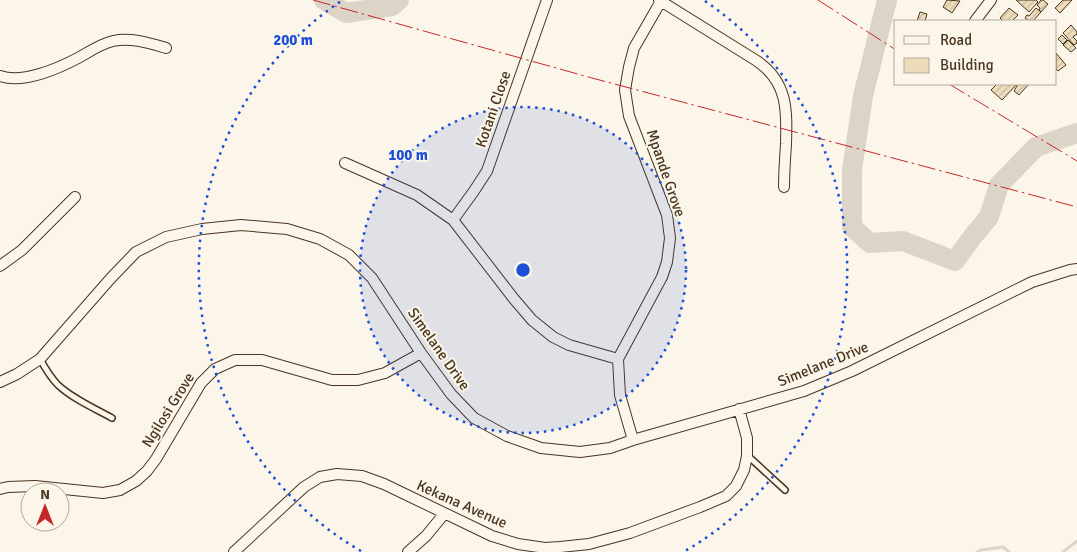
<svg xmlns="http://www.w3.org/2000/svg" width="1077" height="552" font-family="Signika,sans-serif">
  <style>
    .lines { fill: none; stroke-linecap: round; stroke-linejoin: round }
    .stream { stroke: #dcd4c6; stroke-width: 3 }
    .river { stroke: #dcd4c6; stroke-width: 20 }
    .building { fill: url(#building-hatch); stroke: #4a3520 }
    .service-casing { stroke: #4a3520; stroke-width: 8 }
    .minor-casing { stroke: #4a3520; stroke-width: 12 }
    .service { stroke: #fbf6e9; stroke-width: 5 }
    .minor { stroke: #fbf6e9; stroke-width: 10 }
    .power { stroke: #c62828; stroke-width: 1; stroke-dasharray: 18 4 2.5 4; stroke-linecap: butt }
    .ring { fill: none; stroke: #1d4ed8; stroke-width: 2.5; stroke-dasharray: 2.5 5 }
    .labels { text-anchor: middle; stroke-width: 4; stroke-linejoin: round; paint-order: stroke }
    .street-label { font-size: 15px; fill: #4a3520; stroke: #fbf6e9 }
    .centre { fill: #1d4ed8; stroke: #fbf6e9; stroke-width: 2.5 }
    .ring-label { font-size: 15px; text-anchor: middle; font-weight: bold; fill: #1d4ed8; stroke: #fbf6e9; stroke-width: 4; stroke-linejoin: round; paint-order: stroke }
  </style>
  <defs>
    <pattern id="building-hatch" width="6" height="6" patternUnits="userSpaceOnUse" patternTransform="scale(1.25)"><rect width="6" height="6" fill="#ecdcbc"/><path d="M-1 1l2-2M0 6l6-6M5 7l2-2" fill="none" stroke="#ccbda1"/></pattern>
  </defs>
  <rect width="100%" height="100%" fill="#fbf6e9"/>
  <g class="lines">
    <!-- stream -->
    <path class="stream" d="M 977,552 L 981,550 L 1003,547 L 1009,552
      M 1063,552 L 1077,541"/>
    <!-- river -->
    <path class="river" d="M 324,0 L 346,13 L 392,6 L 399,0
      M 887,0 L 863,96 L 852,170 L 852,227 L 870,243 L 903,241 L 955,261 L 973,236 L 989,217 L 999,185 L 1036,147 L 1077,133"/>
  </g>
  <!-- building -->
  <path class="building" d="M 947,0 L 960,1 L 952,13 L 943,7 Z
    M 1016,0 L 1036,0 L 1038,2 L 1029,12 Z
    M 1041,0 L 1043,0 L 1048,4 L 1041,12 L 1039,10 L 1040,8 L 1037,5 Z
    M 1063,0 L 1072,0 L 1060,13 L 1055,8 Z
    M 1009,8 L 1018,15 L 1012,21 L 1003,21 L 1000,18 Z
    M 1036,8 L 1041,12 L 1033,21 L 1029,21 L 1025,18 L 1027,15 L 1029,16 Z
    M 920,12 L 927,14 L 925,21 L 917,21 Z
    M 1071,25 L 1077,32 L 1077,34 L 1073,37 L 1077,41 L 1077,43 L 1074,45 L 1063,33 Z
    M 1062,35 L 1067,40 L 1063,44 L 1058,39 Z
    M 1068,40 L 1076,48 L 1071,52 L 1063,45 Z
    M 1056,53 L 1066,65 L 1058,71 L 1056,69 Z
    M 997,84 L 1017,84 L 1002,100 L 991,90 Z
    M 1018,84 L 1029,84 L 1019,95 L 1014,91 Z"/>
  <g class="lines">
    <defs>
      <path id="service" d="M 40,359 C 45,368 51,378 58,385 C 73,399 94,408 112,418
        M 748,456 L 785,490"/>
      <path id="minor" d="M 659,0 L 757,61 C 788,82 787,111 786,144 C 785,159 784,173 784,187
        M 975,21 L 991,0
        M 0,76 C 22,84 57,69 78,58 C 89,52 100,44 113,41 C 130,37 149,43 166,48
        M 345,163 L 417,195 L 453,220 L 514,299 L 532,320 L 553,337 L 569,345 L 618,359
        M 453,220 L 474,191 L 487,171 L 547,0
        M 0,266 L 22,250 L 75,197
        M 0,382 L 17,374 L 40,359 L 111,278 L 136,252 L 166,237 L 202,229 L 241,225 L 287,229 L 320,239 L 349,255 L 372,278 L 421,353 L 451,394 L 474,418 L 507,436 L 541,448 L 580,452 L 610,448 L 633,440 L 804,391 L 852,371 L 1032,282 L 1070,270 L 1077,269
        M 633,440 L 620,395 L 618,359 L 662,277 L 667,262 L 670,238 L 667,215 L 629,116 L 625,90 L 629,67 L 634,48 L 661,1
        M 0,489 L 8,487 L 35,486 L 103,493 L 120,490 L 136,481 L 147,471 L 156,459 L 201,383 L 215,369 L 235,360 L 262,360 L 332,380 L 358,380 L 385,373 L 421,353
        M 234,552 L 304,487 L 320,477 L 337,474 L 362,476 L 384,484 L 492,536 L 518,544 L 545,548 L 560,547 L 589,544 L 630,533 L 700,507 L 726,496 L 736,486 L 744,470 L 747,456 L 747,438 L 739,409
        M 408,552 L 426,536 L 444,514"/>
    </defs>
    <!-- service casing -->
    <use href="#service" class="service-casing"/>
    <!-- minor casing -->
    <use href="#minor" class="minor-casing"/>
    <!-- service -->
    <use href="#service" class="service"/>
    <!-- minor -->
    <use href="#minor" class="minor"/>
    <!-- power -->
    <path class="power" d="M 313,0 L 592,78 L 1077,207
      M 818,0 L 896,50
      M 949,84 L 1077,161"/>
  </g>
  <!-- distance rings -->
  <circle cx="523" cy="270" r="163" fill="#1d4ed8" fill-opacity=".12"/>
  <g class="ring">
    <circle cx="523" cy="270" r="163"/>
    <path d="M361 551A325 325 0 0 1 341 1M705 1A325 325 0 0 1 685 551"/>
  </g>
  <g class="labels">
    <!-- street labels -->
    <g class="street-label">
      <text transform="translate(493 109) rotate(-71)" y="5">Kotani Close</text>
      <text transform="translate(666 173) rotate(71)" y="5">Mpande Grove</text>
      <text transform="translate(439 349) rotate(55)" y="5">Simelane Drive</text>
      <text transform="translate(823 364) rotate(-22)" y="5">Simelane Drive</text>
      <text transform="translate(168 410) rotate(-58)" y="5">Ngilosi Grove</text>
      <text transform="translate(462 504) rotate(24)" y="5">Kekana Avenue</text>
    </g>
  </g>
  <circle cx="523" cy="270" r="8" class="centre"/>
  <g class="ring-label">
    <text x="293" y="45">200 m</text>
    <text x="408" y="160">100 m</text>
  </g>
  <!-- legend -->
  <rect x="894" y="20" width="162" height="65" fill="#fbf6e9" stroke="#b4a999"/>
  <rect x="904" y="36" width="25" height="8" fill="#fbf6e9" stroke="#b4a999"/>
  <text x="940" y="45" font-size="15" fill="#4a3520">Road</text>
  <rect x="904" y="58" width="25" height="15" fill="#ecdcbc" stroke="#b4a999"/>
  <text x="940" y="70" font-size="15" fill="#4a3520">Building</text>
  <!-- north arrow -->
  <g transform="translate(45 507)"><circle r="24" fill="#fbf6e9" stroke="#b4a999"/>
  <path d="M0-4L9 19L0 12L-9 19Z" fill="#c62828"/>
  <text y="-8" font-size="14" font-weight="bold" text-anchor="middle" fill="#4a3520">N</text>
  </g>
</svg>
